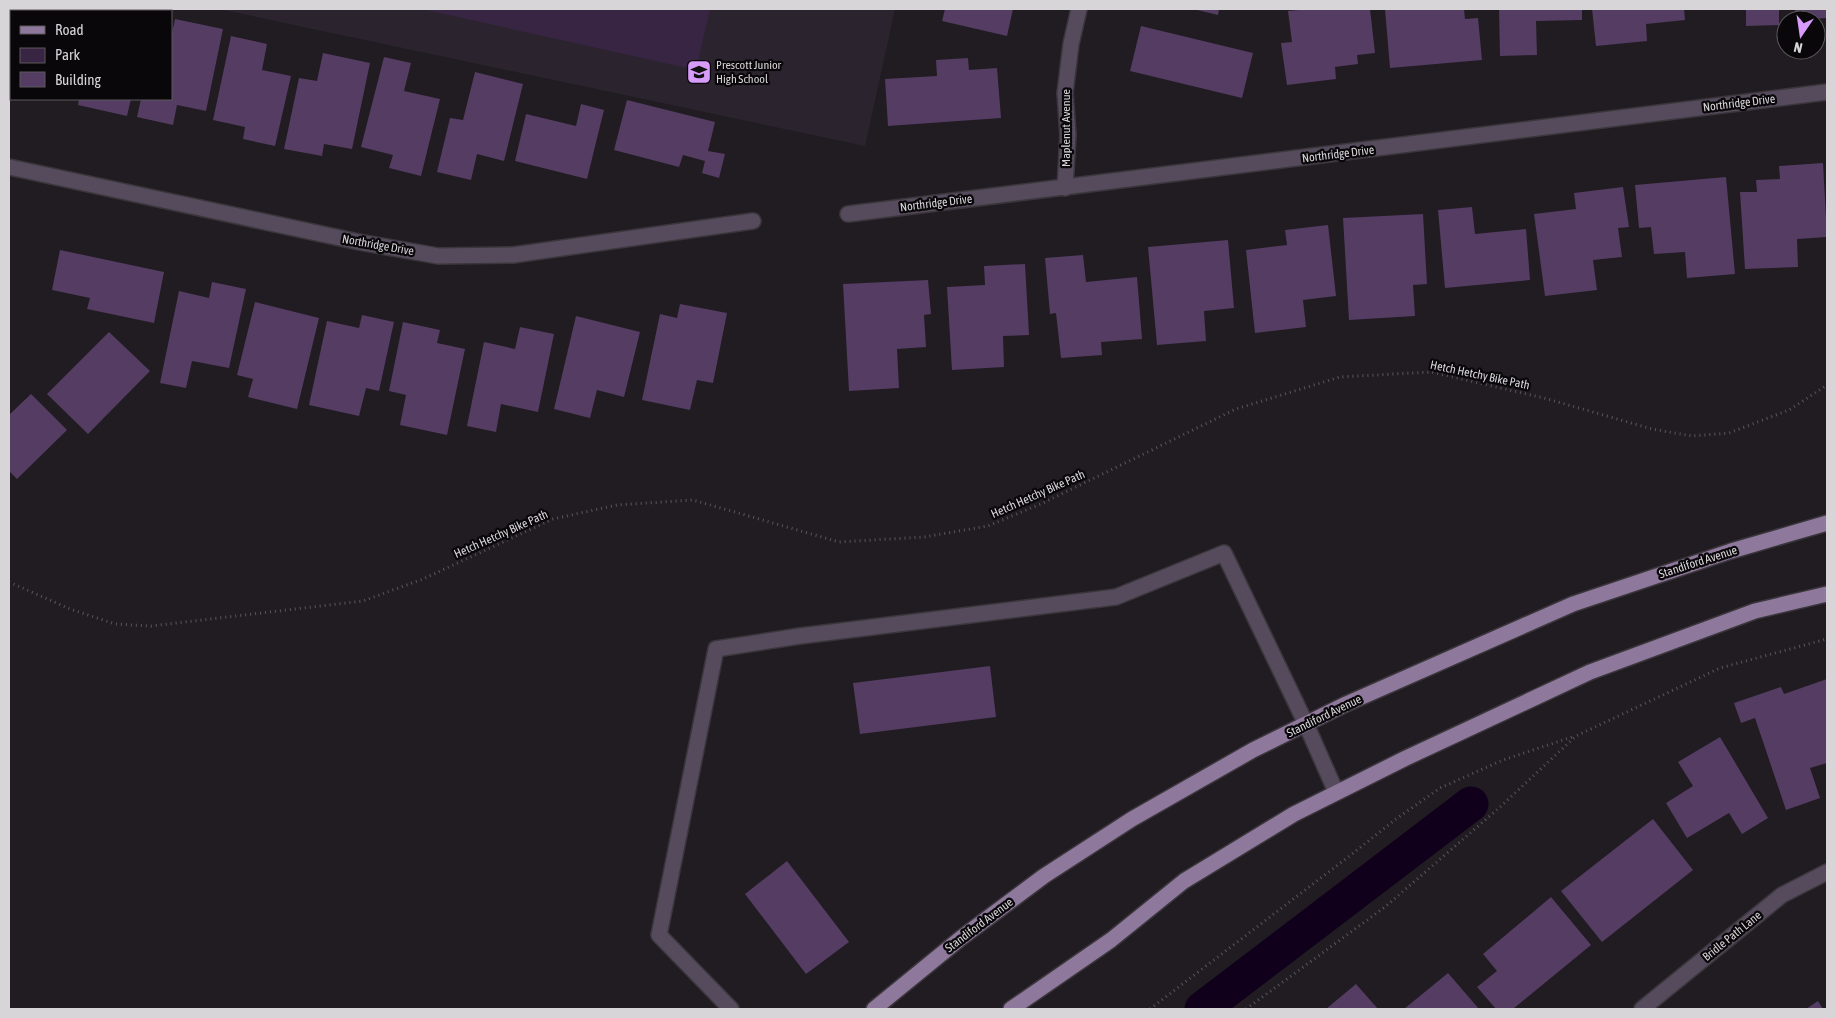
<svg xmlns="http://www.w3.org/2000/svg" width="1836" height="1018" font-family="'Asap Condensed',sans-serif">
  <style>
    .built { fill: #2b242f }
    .green { fill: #382443 }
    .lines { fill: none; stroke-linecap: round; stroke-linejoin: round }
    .canal { stroke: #11001b; stroke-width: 35 }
    .building { fill: #543c62 }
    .minor-casing { stroke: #3a363c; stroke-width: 18 }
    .major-casing { stroke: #3a363c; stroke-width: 18 }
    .path { stroke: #5a565c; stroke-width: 3; stroke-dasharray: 1 4; stroke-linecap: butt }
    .minor { stroke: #564b5c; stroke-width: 15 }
    .major { stroke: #8e789b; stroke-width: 15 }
    .labels { text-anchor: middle; stroke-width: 4.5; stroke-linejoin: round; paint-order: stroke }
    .poi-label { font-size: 12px; fill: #d8d5d9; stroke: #09070a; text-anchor: start }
    .street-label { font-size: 12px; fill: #d8d5d9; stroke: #09070a }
  </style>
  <rect width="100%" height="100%" fill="#201c22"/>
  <!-- built -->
  <path class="built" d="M 219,9 L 895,9 L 865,146 Z"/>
  <!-- green -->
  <path class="green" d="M 422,9 L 710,9 L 696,70 Z"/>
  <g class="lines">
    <!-- canal -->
    <path class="canal" d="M 1202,1009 L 1471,804"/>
  </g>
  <!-- building -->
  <path class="building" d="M 9,9 L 19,10 L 11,11 L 11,91 L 9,90 Z
    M 45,9 L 74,9 L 73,11 L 44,11 Z
    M 84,9 L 116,9 L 124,10 L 83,11 Z
    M 945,9 L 1013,9 L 1007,36 L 942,21 Z
    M 1193,9 L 1219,9 L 1218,15 Z
    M 1309,9 L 1370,9 L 1375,53 L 1357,55 L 1358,64 L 1335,67 L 1336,79 L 1287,85 L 1281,43 L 1292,42 L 1288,11 Z
    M 1385,9 L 1464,9 L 1465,19 L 1478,18 L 1482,60 L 1390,68 Z
    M 1499,9 L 1582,9 L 1582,20 L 1536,21 L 1537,55 L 1500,56 Z
    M 1592,9 L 1684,9 L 1685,20 L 1646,24 L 1647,41 L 1596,46 Z
    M 1746,9 L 1779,9 L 1779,25 L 1746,26 Z
    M 1795,9 L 1827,9 L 1827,18 L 1795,20 Z
    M 175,19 L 223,29 L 206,111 L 177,105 L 173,125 L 137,117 L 141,99 L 171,99 L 171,37 Z
    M 1141,26 L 1253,53 L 1242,98 L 1130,71 Z
    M 231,36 L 267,44 L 262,70 L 291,76 L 275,146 L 243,139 L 245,127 L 213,120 Z
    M 323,53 L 370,63 L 352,149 L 324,144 L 322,156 L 284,149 L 299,78 L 317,81 Z
    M 384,57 L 411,63 L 404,91 L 440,99 L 421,176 L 389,168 L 393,155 L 361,147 Z
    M 968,58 L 969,70 L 997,68 L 1001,118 L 888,126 L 885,79 L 937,76 L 936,60 Z
    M 475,72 L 523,84 L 504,161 L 477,154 L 471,180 L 437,172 L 450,118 L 463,120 Z
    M 79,99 L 131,99 L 127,116 L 78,105 Z
    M 627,100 L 715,122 L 708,151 L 725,154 L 719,178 L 702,173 L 705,161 L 683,155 L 679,167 L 614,150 Z
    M 581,104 L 604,110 L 587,179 L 515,161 L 526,114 L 576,126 Z
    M 1823,163 L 1827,237 L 1797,239 L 1798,267 L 1745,269 L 1740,192 L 1757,192 L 1756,180 L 1780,179 L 1779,166 Z
    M 1726,177 L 1735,274 L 1687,278 L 1685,252 L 1654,254 L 1651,227 L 1639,228 L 1635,185 Z
    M 1623,187 L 1629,227 L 1618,228 L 1622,257 L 1593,260 L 1597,290 L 1545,296 L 1534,214 L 1576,209 L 1574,193 Z
    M 1472,207 L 1475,234 L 1526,229 L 1530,280 L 1445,288 L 1438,210 Z
    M 1423,214 L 1427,284 L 1413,285 L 1415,316 L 1349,320 L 1343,218 Z
    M 1328,225 L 1336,296 L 1303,300 L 1306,327 L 1255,333 L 1246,250 L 1287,245 L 1285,230 Z
    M 1228,240 L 1234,308 L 1204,311 L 1206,341 L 1157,345 L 1148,247 Z
    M 60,250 L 164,272 L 154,323 L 87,309 L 90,298 L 52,290 Z
    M 1083,255 L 1086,282 L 1137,277 L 1142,339 L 1101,342 L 1102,355 L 1061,358 L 1056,313 L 1050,314 L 1045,258 Z
    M 1025,264 L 1029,335 L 1003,336 L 1004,367 L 952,370 L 947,287 L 985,285 L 984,266 Z
    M 928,280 L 931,314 L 924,315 L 926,347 L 897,349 L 899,388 L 849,391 L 843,284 Z
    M 212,282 L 246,289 L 229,368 L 192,361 L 186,388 L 160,383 L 179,291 L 209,298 Z
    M 255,302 L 319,318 L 297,409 L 248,397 L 253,379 L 237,375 Z
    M 680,304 L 727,313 L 713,383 L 697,380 L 690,410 L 642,400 L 660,314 L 677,318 Z
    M 362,315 L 394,322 L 379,391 L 366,388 L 359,416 L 309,405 L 327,321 L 359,328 Z
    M 576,316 L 640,332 L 624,397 L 597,390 L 590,418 L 554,409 Z
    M 403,322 L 440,330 L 437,343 L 465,349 L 447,435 L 400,425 L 406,395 L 389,391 Z
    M 520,327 L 554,334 L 538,412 L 501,404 L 496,432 L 467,426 L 484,342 L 515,349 Z
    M 109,332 L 150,371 L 88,434 L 47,394 Z
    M 31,394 L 67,430 L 17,479 L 9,471 L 9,415 Z
    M 990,666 L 996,717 L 860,734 L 853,683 Z
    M 1827,679 L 1827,763 L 1810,768 L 1820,798 L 1786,810 L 1755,718 L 1741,723 L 1734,703 L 1781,687 L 1784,694 Z
    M 1720,737 L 1768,818 L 1742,834 L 1729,813 L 1687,838 L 1666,803 L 1693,786 L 1678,762 Z
    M 1653,819 L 1693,870 L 1602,942 L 1561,891 Z
    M 787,861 L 849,942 L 806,974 L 745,894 Z
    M 1551,897 L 1591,945 L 1513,1009 L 1496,1009 L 1477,987 L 1497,971 L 1483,954 Z
    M 1448,973 L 1479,1009 L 1404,1009 Z
    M 1356,984 L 1378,1009 L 1326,1009 Z
    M 1818,1001 L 1823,1009 L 1806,1009 Z"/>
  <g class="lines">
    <defs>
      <path id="minor" d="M 9,167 L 359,242 L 438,256 L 513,255 L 753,221
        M 1065,188 L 1068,135 L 1065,93 L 1071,44 L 1079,9
        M 848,214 L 1827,92
        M 731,1009 L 659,935 L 716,649 L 800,636 L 1116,597 L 1224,553 L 1306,724 L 1336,792
        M 1642,1009 L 1782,895 L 1827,872"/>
      <path id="major" d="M 874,1009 L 961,938 L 1044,876 L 1132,819 L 1253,750 L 1346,704 L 1573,604 L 1731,551 L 1827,523
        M 1011,1009 L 1111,940 L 1184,881 L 1294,814 L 1406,758 L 1590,672 L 1755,611 L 1827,594"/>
    </defs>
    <!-- minor casing -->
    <use href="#minor" class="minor-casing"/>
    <!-- major casing -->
    <use href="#major" class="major-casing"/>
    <!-- path -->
    <path class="path" d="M 9,582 L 70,609 L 115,624 L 151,626 L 363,601 L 423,579 L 553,519 L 617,505 L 693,500 L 839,542 L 924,537 L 988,526 L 1043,503 L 1236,409 L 1340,377 L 1431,372 L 1544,398 L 1652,429 L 1692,436 L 1729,433 L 1789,410 L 1827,385
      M 1150,1009 L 1352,854 L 1396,819 L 1440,788 L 1503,760 L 1575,736
      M 1246,1009 L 1385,907 L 1499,808 L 1576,736 L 1720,668 L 1827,639"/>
    <!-- minor -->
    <use href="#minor" class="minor"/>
    <!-- major -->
    <use href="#major" class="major"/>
  </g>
  <!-- icons -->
  <defs>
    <symbol id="school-square" viewBox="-11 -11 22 22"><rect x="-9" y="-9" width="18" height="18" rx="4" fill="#d79bf9" stroke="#09070a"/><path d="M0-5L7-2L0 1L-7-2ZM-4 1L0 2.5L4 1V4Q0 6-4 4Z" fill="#111"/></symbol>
  </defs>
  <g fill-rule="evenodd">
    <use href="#school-square" x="685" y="58" width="28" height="28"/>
  </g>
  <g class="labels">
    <!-- poi labels -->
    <g class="poi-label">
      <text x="716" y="69">Prescott Junior<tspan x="716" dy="14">High School</tspan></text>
    </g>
    <!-- street labels -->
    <g class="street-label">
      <text transform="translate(1739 103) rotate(-7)" y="4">Northridge Drive</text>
      <text transform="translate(1066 128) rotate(-90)" y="4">Maplenut Avenue</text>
      <text transform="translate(1338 154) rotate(-7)" y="4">Northridge Drive</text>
      <text transform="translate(936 203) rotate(-7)" y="4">Northridge Drive</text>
      <text transform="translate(378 245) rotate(10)" y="4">Northridge Drive</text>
      <text transform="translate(1480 375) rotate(12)" y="4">Hetch Hetchy Bike Path</text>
      <text transform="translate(1038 494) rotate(-24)" y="4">Hetch Hetchy Bike Path</text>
      <text transform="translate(501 534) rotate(-24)" y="4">Hetch Hetchy Bike Path</text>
      <text transform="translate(1698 562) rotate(-18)" y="4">Standiford Avenue</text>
      <text transform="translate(1324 716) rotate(-26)" y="4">Standiford Avenue</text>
      <text transform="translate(979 925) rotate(-37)" y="4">Standiford Avenue</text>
      <text transform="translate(1732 936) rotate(-39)" y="4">Bridle Path Lane</text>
    </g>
  </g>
  <!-- border -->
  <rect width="1836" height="1018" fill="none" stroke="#d8d5d9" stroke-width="20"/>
  <!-- legend -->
  <rect x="10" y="10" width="162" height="90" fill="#09070a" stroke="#5c595d"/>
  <rect x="20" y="26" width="25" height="8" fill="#8e789b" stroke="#5c595d"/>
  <text x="55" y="35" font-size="15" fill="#d8d5d9">Road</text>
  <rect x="20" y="48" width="25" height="15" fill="#382443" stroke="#5c595d"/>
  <text x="55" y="60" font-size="15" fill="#d8d5d9">Park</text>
  <rect x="20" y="72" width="25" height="15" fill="#543c62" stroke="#5c595d"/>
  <text x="55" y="85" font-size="15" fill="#d8d5d9">Building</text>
  <!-- north arrow -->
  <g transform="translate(1801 35) rotate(193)"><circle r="24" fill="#09070a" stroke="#5c595d"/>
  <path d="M0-4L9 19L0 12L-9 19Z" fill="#d79bf9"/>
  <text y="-8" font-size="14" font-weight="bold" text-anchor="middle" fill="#d8d5d9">N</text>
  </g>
</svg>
